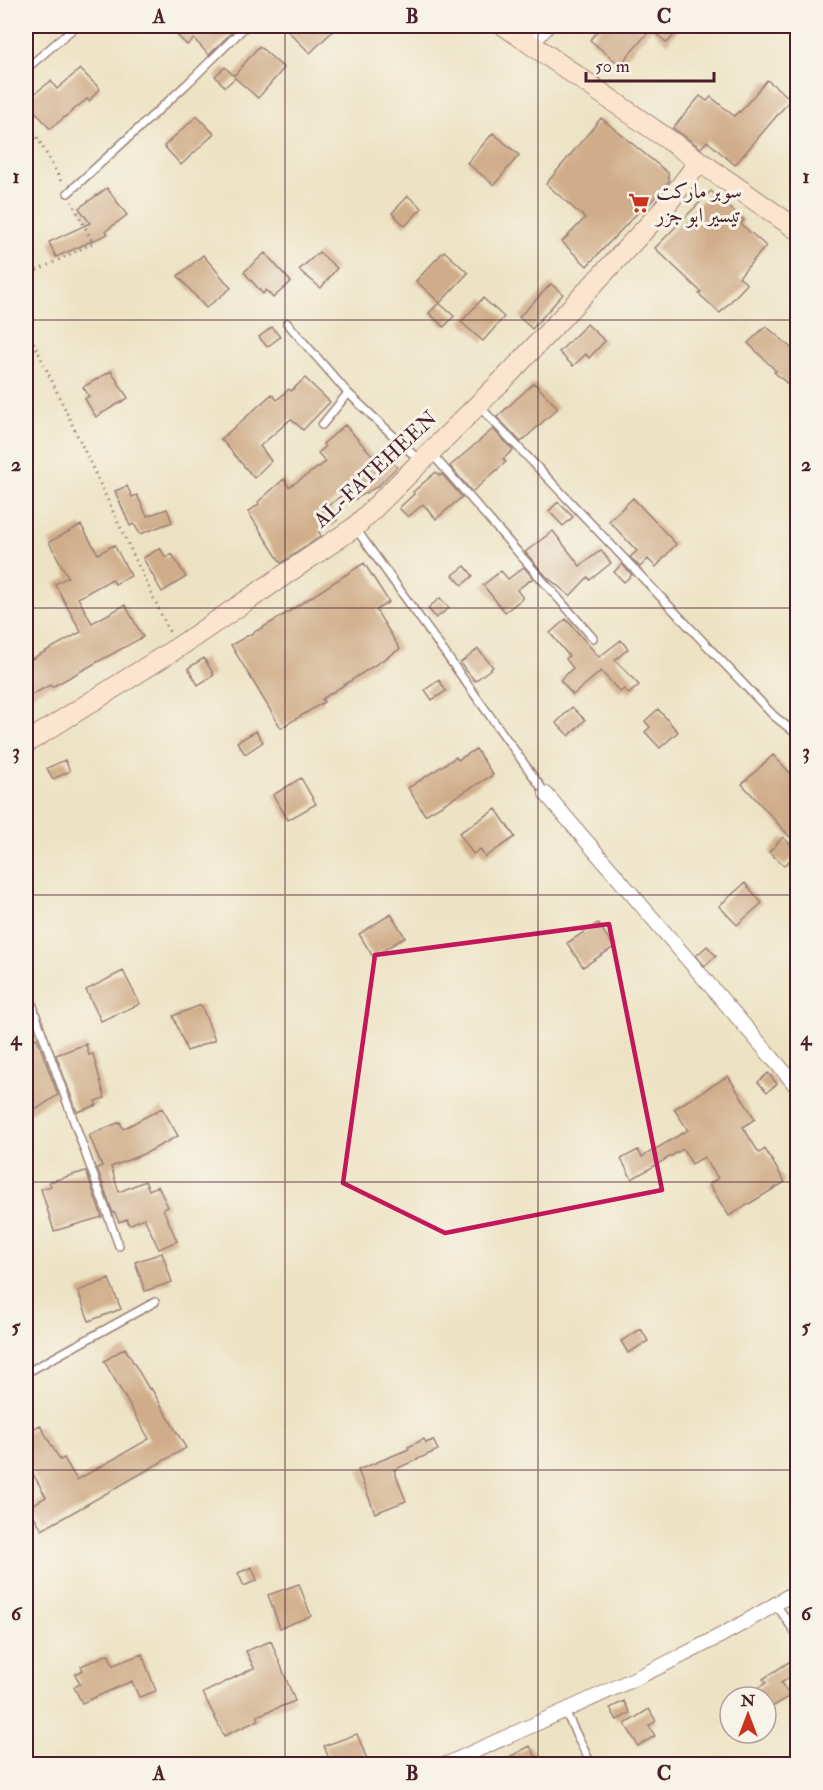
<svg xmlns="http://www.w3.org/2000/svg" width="823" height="1790" font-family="'IM FELL Double Pica',Amiri,serif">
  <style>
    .building { fill: #d0ad8a }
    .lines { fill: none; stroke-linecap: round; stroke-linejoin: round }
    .lane-casing { stroke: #9c8178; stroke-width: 10 }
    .street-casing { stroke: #9c8178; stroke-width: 16 }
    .secondary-casing { stroke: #9c8178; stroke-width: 22 }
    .path { stroke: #9c8178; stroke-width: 3; stroke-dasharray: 1.5 4.5; stroke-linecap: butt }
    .lane { stroke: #fff; stroke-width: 7 }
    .street { stroke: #fff; stroke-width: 14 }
    .secondary { stroke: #fbe5cf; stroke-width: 20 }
    .marked { fill: none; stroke: #c2185b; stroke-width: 4.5; stroke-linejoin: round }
    .grid { fill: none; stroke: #4a1f2b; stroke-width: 1.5; stroke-opacity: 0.55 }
    .labels { text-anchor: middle; stroke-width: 6; stroke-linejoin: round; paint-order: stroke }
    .poi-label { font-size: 21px; fill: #4a1f2b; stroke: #f7f3e8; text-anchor: start }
    .street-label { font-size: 21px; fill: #4a1f2b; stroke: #f7f3e8 }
    .neatline { fill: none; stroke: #4a1f2b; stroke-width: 2 }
    .grid-label { font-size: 20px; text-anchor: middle; font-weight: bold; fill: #4a1f2b }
  </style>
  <rect width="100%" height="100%" fill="#f7f3e8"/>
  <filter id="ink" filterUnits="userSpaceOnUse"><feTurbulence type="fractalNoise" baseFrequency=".0167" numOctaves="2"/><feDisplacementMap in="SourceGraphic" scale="12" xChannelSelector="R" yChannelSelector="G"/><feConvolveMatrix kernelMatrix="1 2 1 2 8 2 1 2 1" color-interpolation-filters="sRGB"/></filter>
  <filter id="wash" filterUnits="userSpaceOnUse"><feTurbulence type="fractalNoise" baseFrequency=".008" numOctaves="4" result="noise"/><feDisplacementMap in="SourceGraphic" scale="24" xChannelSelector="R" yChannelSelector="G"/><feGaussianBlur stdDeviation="1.35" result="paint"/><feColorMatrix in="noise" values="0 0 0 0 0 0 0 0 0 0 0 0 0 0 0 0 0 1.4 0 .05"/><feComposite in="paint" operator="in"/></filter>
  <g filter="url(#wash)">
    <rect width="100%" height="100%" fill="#ede3c4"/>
    <g id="blocks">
      <!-- building -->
      <path class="building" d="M 181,26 L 238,26 L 209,55 L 194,39 L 187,45 L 176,34 L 183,27 Z
        M 283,26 L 338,26 L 310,53 Z
        M 602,26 L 682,26 L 667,43 L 651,29 L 620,65 L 590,40 Z
        M 259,46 L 284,68 L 258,98 L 235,78 L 225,87 L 215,76 L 225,67 L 234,76 Z
        M 80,69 L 100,89 L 89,101 L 87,99 L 50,129 L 26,100 L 51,81 L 57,89 Z
        M 767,80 L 791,99 L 735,165 L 707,141 L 701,148 L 673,128 L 700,96 L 707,101 L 711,97 L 734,116 L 739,111 L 740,112 Z
        M 197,116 L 214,134 L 181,165 L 164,146 Z
        M 601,118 L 668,173 L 669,181 L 649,204 L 647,203 L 587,266 L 562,242 L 585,218 L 546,184 Z
        M 493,133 L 519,155 L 494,185 L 467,163 Z
        M 107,188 L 127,215 L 106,231 L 108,234 L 56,257 L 49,242 L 90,223 L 79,208 Z
        M 711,191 L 744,220 L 741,224 L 766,246 L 739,277 L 747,284 L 720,313 L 699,294 L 701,292 L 655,248 Z
        M 408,196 L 422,208 L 405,226 L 392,213 Z
        M 444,251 L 468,273 L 440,303 L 416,281 Z
        M 319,252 L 337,268 L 321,288 L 299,270 Z
        M 265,253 L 291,282 L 273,298 L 266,290 L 263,294 L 244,272 Z
        M 203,255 L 231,288 L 206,308 L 178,276 Z
        M 551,284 L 563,294 L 532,329 L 519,317 Z
        M 483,298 L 504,317 L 483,341 L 461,322 Z
        M 439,303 L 454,316 L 444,327 L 429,313 Z
        M 587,324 L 605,341 L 589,358 L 586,354 L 573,366 L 559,352 Z
        M 766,326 L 798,354 L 798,393 L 774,372 L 776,371 L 748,343 Z
        M 272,327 L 280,337 L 267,347 L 259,337 Z
        M 111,371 L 128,398 L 96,417 L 85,399 L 89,396 L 83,387 Z
        M 305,378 L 330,402 L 303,430 L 291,419 L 260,446 L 271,461 L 254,478 L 221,439 L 272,394 L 277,400 L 289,389 L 291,391 Z
        M 534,383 L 558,408 L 521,442 L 497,417 Z
        M 345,425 L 373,456 L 380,450 L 397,467 L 378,486 L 347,504 L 341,496 L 328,506 L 337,520 L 319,532 L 321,536 L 281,563 L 248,512 L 259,504 L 258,502 L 284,479 L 289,487 L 326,462 L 318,453 L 325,447 L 323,444 Z
        M 493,429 L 513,450 L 503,459 L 506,462 L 472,492 L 450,466 Z
        M 436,472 L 440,476 L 442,474 L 462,497 L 436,519 L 423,504 L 408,517 L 399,508 L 414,494 L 413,492 Z
        M 127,486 L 132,497 L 137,495 L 147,516 L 167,509 L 172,522 L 140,534 L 134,524 L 130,526 L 115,491 Z
        M 633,498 L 676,544 L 656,567 L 648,559 L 640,567 L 630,557 L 637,551 L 609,521 Z
        M 558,502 L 573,517 L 563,526 L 549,511 Z
        M 81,525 L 98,554 L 114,545 L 131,576 L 115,584 L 112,579 L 78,598 L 92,623 L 125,605 L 143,637 L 52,687 L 50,685 L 26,698 L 26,662 L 81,632 L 55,584 L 68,577 L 49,542 Z
        M 553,531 L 580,566 L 601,550 L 611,563 L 590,580 L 588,577 L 570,596 L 546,576 L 525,552 Z
        M 160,548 L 166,558 L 172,554 L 186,577 L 162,592 L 143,558 Z
        M 364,563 L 389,602 L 376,610 L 400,649 L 322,699 L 324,702 L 281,728 L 231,645 L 274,621 Z
        M 622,564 L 632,575 L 624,582 L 614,572 Z
        M 465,566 L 473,576 L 462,585 L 453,575 Z
        M 524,567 L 533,578 L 517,590 L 523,598 L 505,612 L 483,585 L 501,571 L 508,579 Z
        M 440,598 L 449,608 L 436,618 L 428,608 Z
        M 566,619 L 599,657 L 621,640 L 628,649 L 615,660 L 639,685 L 629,694 L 624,689 L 620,692 L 601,671 L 573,695 L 560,680 L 573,668 L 566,659 L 569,656 L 550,633 Z
        M 478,649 L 493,667 L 475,681 L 460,663 Z
        M 204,658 L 214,675 L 198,685 L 188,668 Z
        M 439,680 L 446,691 L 432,700 L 425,690 Z
        M 572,707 L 585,720 L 569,736 L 556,723 Z
        M 658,709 L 678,732 L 660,748 L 645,732 L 650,727 L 645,721 Z
        M 256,731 L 263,742 L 245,754 L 237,742 Z
        M 476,749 L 493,775 L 425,815 L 408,788 L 456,757 L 458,760 Z
        M 773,755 L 798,781 L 798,830 L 790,837 L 742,784 Z
        M 65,760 L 70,771 L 53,779 L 47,768 Z
        M 301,778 L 316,804 L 288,820 L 273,795 Z
        M 496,809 L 515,837 L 485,857 L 480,849 L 473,854 L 459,833 Z
        M 783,837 L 798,852 L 784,866 L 769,852 Z
        M 745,883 L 762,903 L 737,925 L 719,906 Z
        M 391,914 L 405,937 L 373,957 L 359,934 Z
        M 598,923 L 614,947 L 583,967 L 567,943 Z
        M 707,946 L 716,956 L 705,966 L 696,956 Z
        M 123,971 L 140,1004 L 101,1021 L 86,990 Z
        M 201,1005 L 215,1040 L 187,1051 L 173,1016 Z
        M 37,1038 L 58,1095 L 26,1116 L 26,1042 Z
        M 86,1044 L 89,1055 L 93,1054 L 105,1098 L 95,1101 L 97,1105 L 77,1112 L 56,1055 Z
        M 768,1073 L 777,1084 L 767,1092 L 758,1082 Z
        M 728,1076 L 755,1119 L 743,1127 L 759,1153 L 765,1149 L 785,1182 L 729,1216 L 709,1184 L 718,1178 L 704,1157 L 692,1164 L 683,1149 L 632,1179 L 621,1159 L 638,1150 L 642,1157 L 688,1130 L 674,1109 Z
        M 162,1108 L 178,1136 L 148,1152 L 111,1167 L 119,1192 L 145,1181 L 149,1190 L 158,1186 L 168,1207 L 163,1209 L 177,1241 L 159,1249 L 144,1218 L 129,1225 L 127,1219 L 119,1222 L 115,1213 L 113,1213 L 97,1168 L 102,1166 L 89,1135 L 120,1122 L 123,1129 Z
        M 86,1171 L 102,1217 L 54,1231 L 41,1189 L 51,1186 L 49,1182 Z
        M 162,1253 L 172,1282 L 145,1291 L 135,1262 Z
        M 109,1279 L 121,1309 L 89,1321 L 78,1291 Z
        M 641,1329 L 648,1341 L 628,1353 L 621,1341 Z
        M 125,1348 L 149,1389 L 151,1388 L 186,1448 L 42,1530 L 29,1507 L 46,1497 L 26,1461 L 26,1433 L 40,1425 L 60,1460 L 64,1458 L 77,1480 L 149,1439 L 104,1361 Z
        M 424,1439 L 426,1443 L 433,1440 L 438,1450 L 394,1470 L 406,1501 L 375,1513 L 358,1470 L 409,1449 L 408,1447 Z
        M 252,1567 L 257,1580 L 244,1586 L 238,1573 Z
        M 299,1584 L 311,1616 L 280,1628 L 268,1595 Z
        M 271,1641 L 295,1701 L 257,1716 L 259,1720 L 224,1736 L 203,1693 L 254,1668 L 246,1651 Z
        M 108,1654 L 113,1665 L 142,1654 L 156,1691 L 139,1697 L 132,1681 L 82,1703 L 74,1687 L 80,1684 L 75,1674 L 83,1670 L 81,1666 Z
        M 798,1656 L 798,1672 L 781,1683 L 790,1696 L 766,1711 L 766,1697 L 742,1697 L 766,1683 L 763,1679 Z
        M 624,1701 L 630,1713 L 617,1720 L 610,1708 Z
        M 649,1709 L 656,1721 L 649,1726 L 655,1736 L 638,1746 L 625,1724 Z
        M 357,1734 L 369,1764 L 331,1764 L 324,1746 Z
        M 530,1746 L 537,1759 L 527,1764 L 496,1764 Z"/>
    </g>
  </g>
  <g filter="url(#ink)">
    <use href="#blocks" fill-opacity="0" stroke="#9c8178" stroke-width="1.5"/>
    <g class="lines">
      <defs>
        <path id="lane" d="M 26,69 L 76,26
          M 68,193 L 187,84 L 246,26
          M 287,323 L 348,393 L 420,461
          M 480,407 L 774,716 L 798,735
          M 322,425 L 348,393
          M 431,453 L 593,638
          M 356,529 L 546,794
          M 26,983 L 38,1022 L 119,1246
          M 26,1373 L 155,1302
          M 776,1604 L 798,1637
          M 565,1711 L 591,1764"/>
        <path id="street" d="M 532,43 L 548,26
          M 546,794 L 798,1088
          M 447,1764 C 563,1710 690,1660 798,1590"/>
        <path id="secondary" d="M 505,26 L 798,230
          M 26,743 L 177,648 L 355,527 L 510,373 L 660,213 L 699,162"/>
      </defs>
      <!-- lane casing -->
      <use href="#lane" class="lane-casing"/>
      <!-- street casing -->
      <use href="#street" class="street-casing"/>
      <!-- secondary casing -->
      <use href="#secondary" class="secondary-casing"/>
      <!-- path -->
      <path class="path" d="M 26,116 L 62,183
        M 26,276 L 93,243 L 72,202
        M 26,326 L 170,633"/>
      <!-- lane -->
      <use href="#lane" class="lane"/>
      <!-- street -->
      <use href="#street" class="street"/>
      <!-- secondary -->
      <use href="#secondary" class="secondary"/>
    </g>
  </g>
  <!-- marked area -->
  <path class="marked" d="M 609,924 L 662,1190 L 445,1233 L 343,1183 L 375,955 Z"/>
  <!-- grid -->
  <path class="grid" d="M 285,26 L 285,1764M 538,26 L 538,1764M 26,320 L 798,320M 26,608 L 798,608M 26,895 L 798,895M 26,1182 L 798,1182M 26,1470 L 798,1470"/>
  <!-- icons -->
  <defs>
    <symbol id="supermarket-bare" viewBox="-9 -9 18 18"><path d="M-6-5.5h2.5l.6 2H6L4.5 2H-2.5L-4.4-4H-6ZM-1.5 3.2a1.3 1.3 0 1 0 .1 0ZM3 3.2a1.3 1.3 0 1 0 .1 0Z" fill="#c8321e" stroke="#f7f3e8" stroke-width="2.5" paint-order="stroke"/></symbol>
  </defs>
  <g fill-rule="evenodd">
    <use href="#supermarket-bare" x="624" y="188" width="30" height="30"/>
  </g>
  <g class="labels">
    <!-- poi labels -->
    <g class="poi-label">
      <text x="656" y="198">سوبر ماركت<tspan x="656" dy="24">تيسير ابو جزر</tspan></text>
    </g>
    <!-- street labels -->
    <g class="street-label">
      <text transform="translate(375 469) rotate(-43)" y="7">AL-FATEHEEN</text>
    </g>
  </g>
  <!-- margin -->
  <rect width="823" height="1790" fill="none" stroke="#f7f3e8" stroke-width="66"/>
  <!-- north arrow -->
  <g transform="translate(748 1715)"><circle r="28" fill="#f7f3e8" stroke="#b29e9c" stroke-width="1.5"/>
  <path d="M0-4.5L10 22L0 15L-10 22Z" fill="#c8321e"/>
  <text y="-9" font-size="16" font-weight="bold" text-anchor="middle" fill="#4a1f2b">N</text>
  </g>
  <!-- scale -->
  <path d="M586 72v9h128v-9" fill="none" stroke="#4a1f2b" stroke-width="3"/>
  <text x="595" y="72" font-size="18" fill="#4a1f2b" stroke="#f7f3e8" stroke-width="4.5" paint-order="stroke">50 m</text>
  <rect x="33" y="33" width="757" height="1724" class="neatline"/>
  <g class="grid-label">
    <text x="159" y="23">A</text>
    <text x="412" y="23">B</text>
    <text x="664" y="23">C</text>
    <text x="16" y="183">1</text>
    <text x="806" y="183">1</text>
    <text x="16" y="471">2</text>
    <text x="806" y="471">2</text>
    <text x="16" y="758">3</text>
    <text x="806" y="758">3</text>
    <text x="16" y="1045">4</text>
    <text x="806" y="1045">4</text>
    <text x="16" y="1333">5</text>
    <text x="806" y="1333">5</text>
    <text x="16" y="1620">6</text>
    <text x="806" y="1620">6</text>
    <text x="159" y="1780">A</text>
    <text x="412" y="1780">B</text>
    <text x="664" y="1780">C</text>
  </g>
</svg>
